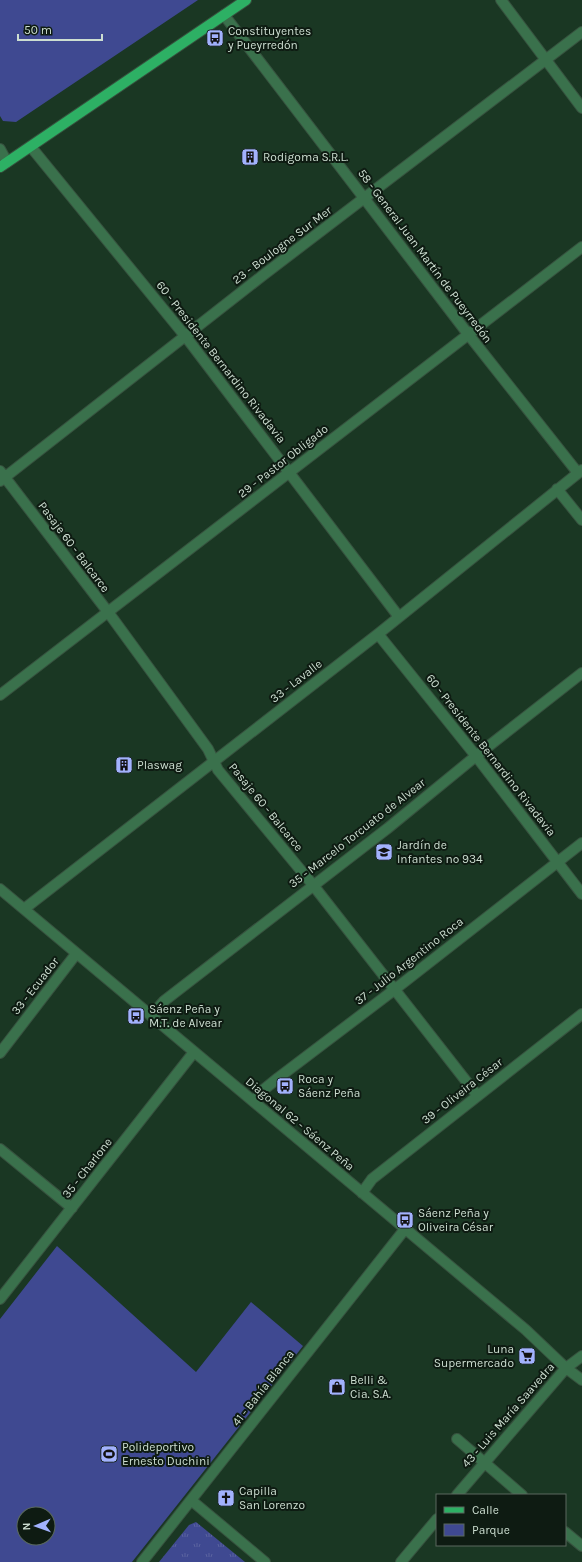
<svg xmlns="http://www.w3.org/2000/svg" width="582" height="1562" font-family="Karla,sans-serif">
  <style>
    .grass { fill: url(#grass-tufts) }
    .park { fill: #3f4991; fill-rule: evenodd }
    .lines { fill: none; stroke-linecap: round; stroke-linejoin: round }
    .minor-casing { stroke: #37523f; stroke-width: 12 }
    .major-casing { stroke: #37523f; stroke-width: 12 }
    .minor { stroke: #3a714c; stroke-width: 10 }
    .major { stroke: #2db064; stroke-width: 10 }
    .labels { text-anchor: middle; stroke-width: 4; stroke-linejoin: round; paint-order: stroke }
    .poi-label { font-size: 12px; fill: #cdded1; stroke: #0e1b12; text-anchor: start }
    .street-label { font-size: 12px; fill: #cdded1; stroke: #0e1b12 }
  </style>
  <defs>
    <pattern id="grass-tufts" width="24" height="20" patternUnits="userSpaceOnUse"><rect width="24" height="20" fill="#3f4991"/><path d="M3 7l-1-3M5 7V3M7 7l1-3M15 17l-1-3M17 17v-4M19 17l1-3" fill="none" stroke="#5a639f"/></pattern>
  </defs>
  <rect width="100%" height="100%" fill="#1a3723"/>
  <!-- grass -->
  <path class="grass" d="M 196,1522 L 245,1562 L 159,1562 L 189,1525 Z"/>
  <!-- park -->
  <path class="park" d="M 0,0 L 198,0 L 16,122 L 3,121 L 0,116 Z
    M 57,1246 L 196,1372 L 251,1302 L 303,1346 L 132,1562 L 0,1562 L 0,1319 ZM 24,1514 L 48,1514 L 48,1538 L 24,1538 Z"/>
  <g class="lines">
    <defs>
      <path id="minor" d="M 501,0 L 582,108
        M 224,15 L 468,334 L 578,473
        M 31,147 L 186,337 L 399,617
        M 0,149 L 7,162
        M 0,471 L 108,612 L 208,749 L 218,770 L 313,885 L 477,1095
        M 0,481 L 262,276 L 582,32
        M 557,489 L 582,520
        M 378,634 L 476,756 L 582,894
        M 0,695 L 582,247
        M 0,889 L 526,1330 L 566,1368 L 582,1380
        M 24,909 L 378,634 L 582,470
        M 151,1016 L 164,1001 L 388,828 L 476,756 L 582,673
        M 0,1053 L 76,954
        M 254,1101 L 262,1091 L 278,1078 L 394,990 L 582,843
        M 0,1149 L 72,1208
        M 362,1193 L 372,1179 L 582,1014
        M 0,1299 L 194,1052
        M 457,1439 L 522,1495
        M 457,1495 L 566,1368 L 582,1356
        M 191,1500 L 265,1562
        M 565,1532 L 582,1546
        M 142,1562 L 405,1229
        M 401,1562 L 437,1519"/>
      <path id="major" d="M 0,167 L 246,0"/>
    </defs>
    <!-- minor casing -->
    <use href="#minor" class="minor-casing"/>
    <!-- major casing -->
    <use href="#major" class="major-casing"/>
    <!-- minor -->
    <use href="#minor" class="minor"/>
    <!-- major -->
    <use href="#major" class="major"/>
  </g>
  <!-- icons -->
  <defs>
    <symbol id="bus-square" viewBox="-11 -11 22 22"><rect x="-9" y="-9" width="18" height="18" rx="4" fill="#a2b2fd" stroke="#0e1b12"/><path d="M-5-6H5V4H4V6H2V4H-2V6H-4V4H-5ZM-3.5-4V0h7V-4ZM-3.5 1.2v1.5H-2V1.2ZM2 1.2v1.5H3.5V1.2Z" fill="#111"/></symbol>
    <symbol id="building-square" viewBox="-11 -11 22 22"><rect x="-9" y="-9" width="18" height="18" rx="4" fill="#a2b2fd" stroke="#0e1b12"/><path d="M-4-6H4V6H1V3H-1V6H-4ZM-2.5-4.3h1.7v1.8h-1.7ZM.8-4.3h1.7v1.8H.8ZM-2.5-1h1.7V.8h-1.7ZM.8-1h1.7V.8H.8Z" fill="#111"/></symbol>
    <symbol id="school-square" viewBox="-11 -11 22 22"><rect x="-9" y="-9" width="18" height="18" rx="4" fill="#a2b2fd" stroke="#0e1b12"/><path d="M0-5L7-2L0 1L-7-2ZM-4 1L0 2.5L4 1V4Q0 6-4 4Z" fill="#111"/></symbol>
    <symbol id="supermarket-square" viewBox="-11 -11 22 22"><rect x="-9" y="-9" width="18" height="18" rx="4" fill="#a2b2fd" stroke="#0e1b12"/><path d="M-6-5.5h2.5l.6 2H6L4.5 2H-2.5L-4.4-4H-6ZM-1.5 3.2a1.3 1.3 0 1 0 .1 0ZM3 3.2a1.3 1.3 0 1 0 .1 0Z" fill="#111"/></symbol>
    <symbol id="shop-square" viewBox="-11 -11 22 22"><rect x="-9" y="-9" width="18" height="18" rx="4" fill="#a2b2fd" stroke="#0e1b12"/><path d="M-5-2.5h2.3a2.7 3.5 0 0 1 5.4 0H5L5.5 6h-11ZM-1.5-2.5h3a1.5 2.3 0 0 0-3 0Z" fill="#111"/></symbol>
    <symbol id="stadium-square" viewBox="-11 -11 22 22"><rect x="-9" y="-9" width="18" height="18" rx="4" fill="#a2b2fd" stroke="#0e1b12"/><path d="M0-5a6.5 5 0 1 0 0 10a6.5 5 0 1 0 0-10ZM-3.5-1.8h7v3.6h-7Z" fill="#111"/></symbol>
    <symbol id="church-square" viewBox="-11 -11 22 22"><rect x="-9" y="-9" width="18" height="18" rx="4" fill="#a2b2fd" stroke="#0e1b12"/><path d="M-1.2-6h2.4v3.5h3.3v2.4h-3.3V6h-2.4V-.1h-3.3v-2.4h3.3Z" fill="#111"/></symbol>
  </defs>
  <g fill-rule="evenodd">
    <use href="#bus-square" x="205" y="28" width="20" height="20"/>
    <use href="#building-square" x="240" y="147" width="20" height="20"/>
    <use href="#building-square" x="114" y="755" width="20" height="20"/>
    <use href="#school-square" x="374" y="842" width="20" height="20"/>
    <use href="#bus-square" x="126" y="1006" width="20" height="20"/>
    <use href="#bus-square" x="275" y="1076" width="20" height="20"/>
    <use href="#bus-square" x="395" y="1210" width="20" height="20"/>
    <use href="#supermarket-square" x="517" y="1346" width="20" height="20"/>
    <use href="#shop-square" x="327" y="1377" width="20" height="20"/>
    <use href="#stadium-square" x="99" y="1444" width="20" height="20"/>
    <use href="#church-square" x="216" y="1488" width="20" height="20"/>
  </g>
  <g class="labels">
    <!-- poi labels -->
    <g class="poi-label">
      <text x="228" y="35">Constituyentes<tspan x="228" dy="14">y Pueyrredón</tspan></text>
      <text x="263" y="161">Rodigoma S.R.L.</text>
      <text x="137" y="769">Plaswag</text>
      <text x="397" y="849">Jardín de<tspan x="397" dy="14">Infantes nº 934</tspan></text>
      <text x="149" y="1013">Sáenz Peña y<tspan x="149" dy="14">M.T. de Alvear</tspan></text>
      <text x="298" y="1083">Roca y<tspan x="298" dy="14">Sáenz Peña</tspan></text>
      <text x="418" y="1217">Sáenz Peña y<tspan x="418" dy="14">Oliveira César</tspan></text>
      <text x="514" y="1353" text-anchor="end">Luna<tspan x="514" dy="14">Supermercado</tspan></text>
      <text x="350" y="1384">Belli &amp;<tspan x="350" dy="14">Cia. S.A.</tspan></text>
      <text x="122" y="1451">Polideportivo<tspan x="122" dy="14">Ernesto Duchini</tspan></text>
      <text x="239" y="1495">Capilla<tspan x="239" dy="14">San Lorenzo</tspan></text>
    </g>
    <!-- street labels -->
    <g class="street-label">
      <text transform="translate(282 245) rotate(-37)" y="4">23 - Boulogne Sur Mer</text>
      <text transform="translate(425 256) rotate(53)" y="4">58 - General Juan Martín de Pueyrredón</text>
      <text transform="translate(221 362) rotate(52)" y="4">60 - Presidente Bernardino Rivadavia</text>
      <text transform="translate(283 461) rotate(-38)" y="4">29 - Pastor Obligado</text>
      <text transform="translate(74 547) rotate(53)" y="4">Pasaje 60 - Balcarce</text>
      <text transform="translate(296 681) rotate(-38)" y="4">33 - Lavalle</text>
      <text transform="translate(491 755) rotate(52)" y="4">60 - Presidente Bernardino Rivadavia</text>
      <text transform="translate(266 807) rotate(51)" y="4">Pasaje 60 - Balcarce</text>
      <text transform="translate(357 833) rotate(-38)" y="4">35 - Marcelo Torcuato de Alvear</text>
      <text transform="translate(409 961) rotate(-38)" y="4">37 - Julio Argentino Roca</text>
      <text transform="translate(35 986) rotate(-52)" y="4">33 - Ecuador</text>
      <text transform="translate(462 1091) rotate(-38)" y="4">39 - Oliveira César</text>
      <text transform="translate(300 1124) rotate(40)" y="4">Diagonal 62 - Sáenz Peña</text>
      <text transform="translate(87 1168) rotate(-52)" y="4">35 - Charlone</text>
      <text transform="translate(263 1388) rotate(-52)" y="4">41 - Bahía Blanca</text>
      <text transform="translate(508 1415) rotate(-49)" y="4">43 - Luis María Saavedra</text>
    </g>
  </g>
  <!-- legend -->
  <rect x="436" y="1494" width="130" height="52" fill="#0e1b12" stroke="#5a695e"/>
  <rect x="444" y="1507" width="20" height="6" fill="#2db064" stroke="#5a695e"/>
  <text x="472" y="1514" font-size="12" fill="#cdded1">Calle</text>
  <rect x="444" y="1524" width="20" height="12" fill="#3f4991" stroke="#5a695e"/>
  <text x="472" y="1534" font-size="12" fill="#cdded1">Parque</text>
  <!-- north arrow -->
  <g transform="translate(36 1526) rotate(268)"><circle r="19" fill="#0e1b12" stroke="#5a695e"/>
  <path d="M0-3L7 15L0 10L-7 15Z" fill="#a2b2fd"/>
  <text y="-6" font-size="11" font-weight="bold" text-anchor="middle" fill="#cdded1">N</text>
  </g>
  <!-- scale -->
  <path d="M18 34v6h84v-6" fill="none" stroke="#cdded1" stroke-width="2"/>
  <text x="24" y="34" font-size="12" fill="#cdded1" stroke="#0e1b12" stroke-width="3" paint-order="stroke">50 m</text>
</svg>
